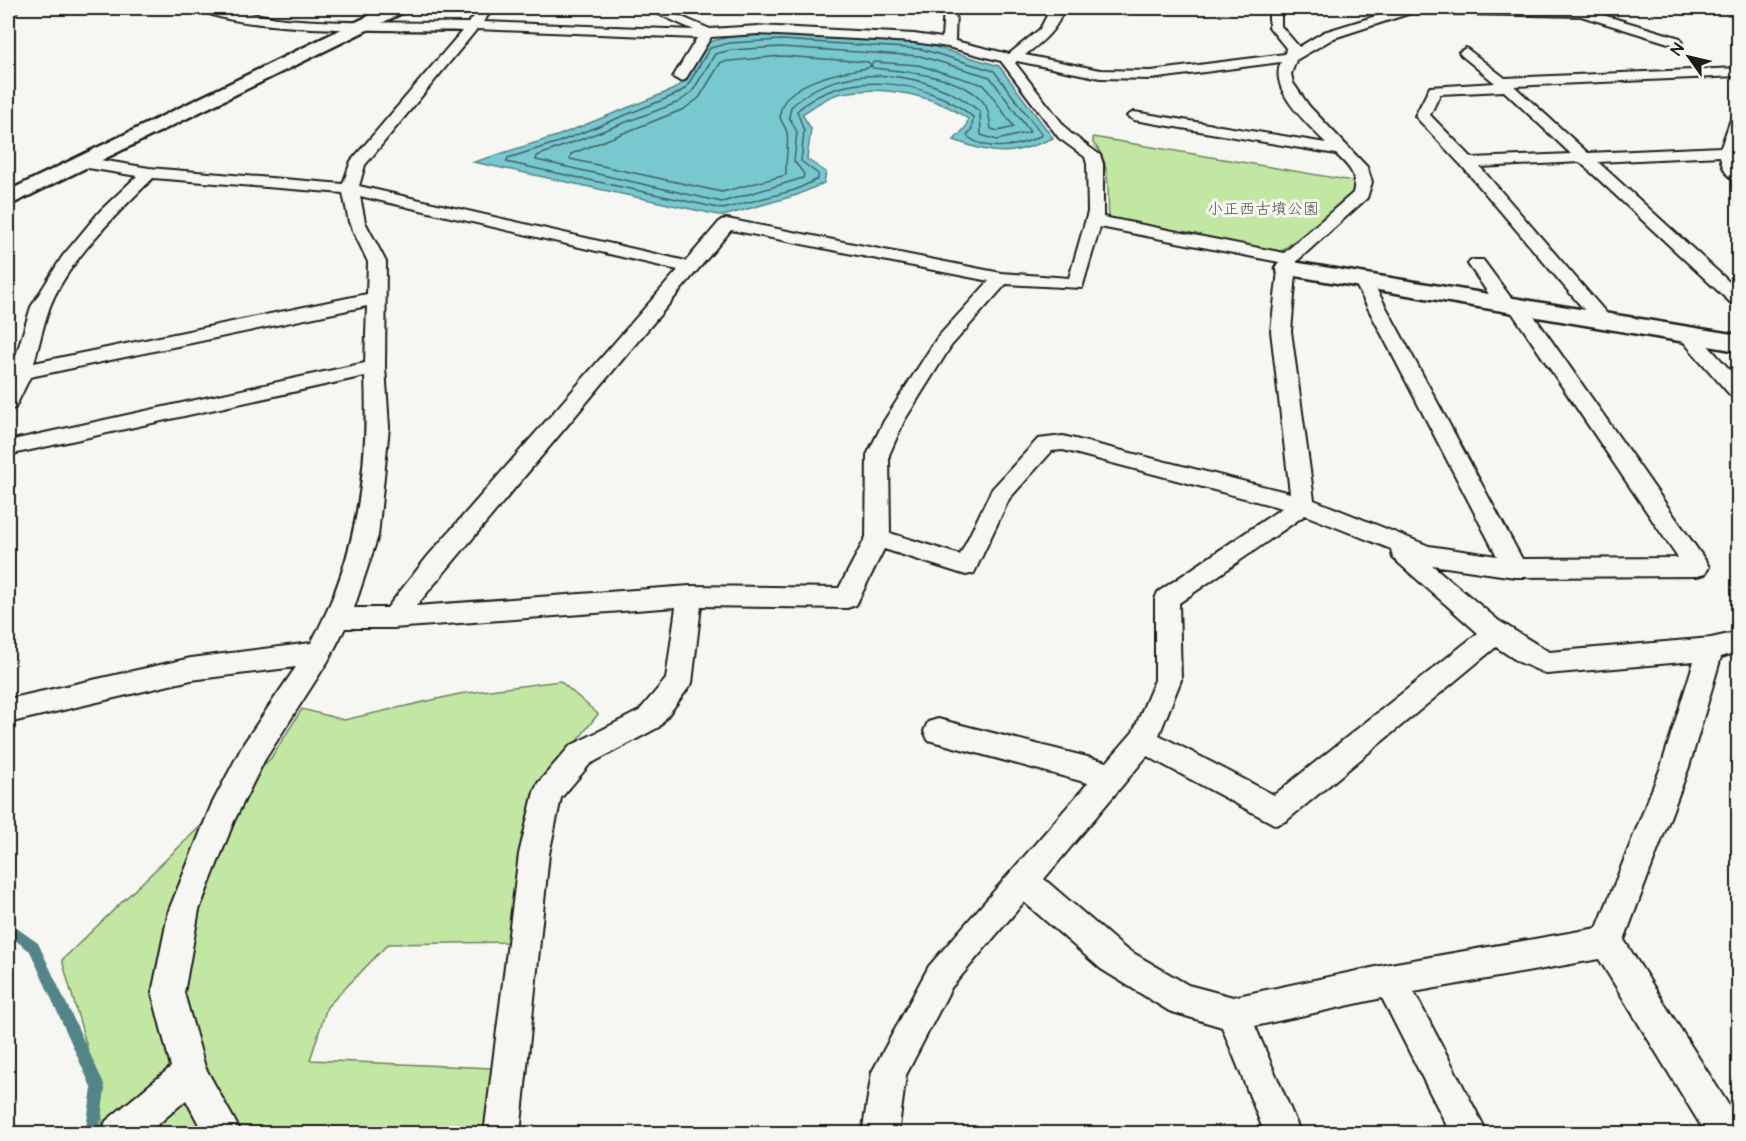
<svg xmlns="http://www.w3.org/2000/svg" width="1746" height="1141" font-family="'Architects Daughter','Klee One',sans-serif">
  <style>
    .green { fill: #c2e7a2; stroke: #6f825f; stroke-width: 1.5 }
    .water { fill: #78c9cf; stroke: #538487; stroke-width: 1.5 }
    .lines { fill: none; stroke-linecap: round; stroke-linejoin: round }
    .shore { stroke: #416164; stroke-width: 1.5 }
    .stream { fill: #538487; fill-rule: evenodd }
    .street-casing { stroke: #1c1c1c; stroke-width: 4 }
    .secondary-casing { stroke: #1c1c1c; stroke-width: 5 }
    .street { fill: #f6f6f2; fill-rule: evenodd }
    .secondary { fill: #f6f6f2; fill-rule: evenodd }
    .labels { text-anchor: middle; stroke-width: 6; stroke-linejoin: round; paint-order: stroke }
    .far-park-label { font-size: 16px; fill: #4e5944; stroke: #f6f6f2 }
  </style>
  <rect width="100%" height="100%" fill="#f6f6f2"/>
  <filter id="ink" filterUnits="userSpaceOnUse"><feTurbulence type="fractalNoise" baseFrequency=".0167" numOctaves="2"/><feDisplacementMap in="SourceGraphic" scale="12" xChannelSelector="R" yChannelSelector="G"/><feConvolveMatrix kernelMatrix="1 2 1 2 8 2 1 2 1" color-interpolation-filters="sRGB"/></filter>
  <g filter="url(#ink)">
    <!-- green -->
    <path class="green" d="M 1093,137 L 1359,182 L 1355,193 L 1279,253 L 1109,219 C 1107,194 1112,161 1093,143 Z
      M 560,681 L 598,714 L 574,745 L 512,942 L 388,944 L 327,1007 L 310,1060 L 492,1068 L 493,1113 L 489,1133 L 103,1133 L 99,1089 L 62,960 L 271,758 L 302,709 L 344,720 L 459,694 Z"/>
    <!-- water -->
    <path class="water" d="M 781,34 L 922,43 L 999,66 L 1053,138 C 1012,156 996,156 954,140 L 966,127 L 968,119 C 935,95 884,85 843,93 C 829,95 815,106 802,114 L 811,129 L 807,159 L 826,172 L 824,183 L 797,195 L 723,216 L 474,162 L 557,136 L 672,90 L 681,84 L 705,43 L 729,37 Z"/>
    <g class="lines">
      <!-- shore -->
      <path class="shore" d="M 781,40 L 921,49 L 994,71 L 1042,135 C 1020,147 987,153 967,136 L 972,129 L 973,117 C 929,79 841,68 797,111 L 804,131 L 801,161 L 818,174 L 818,179 L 795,190 L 723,209 L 506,162 L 508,158 L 559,142 L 675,95 L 686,88 L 710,48 L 730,43 Z
        M 781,47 L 920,56 L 990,77 L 1030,132 L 997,140 L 981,135 L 980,112 C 933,70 837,59 791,107 L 789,117 L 797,132 L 794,161 L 804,174 L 803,178 L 722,202 L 536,160 L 537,156 L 679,102 L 692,92 L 715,54 L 731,50 Z
        M 781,56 L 868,62 L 871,65 L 868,68 C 844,71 780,82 780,116 C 780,121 786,127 787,133 C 789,146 785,162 786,175 L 722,192 L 570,159 L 571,154 L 684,109 L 699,98 L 721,62 Z
        M 874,62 L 918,65 L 984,85 L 1014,127 L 998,131 L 991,129 C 990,122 989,112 986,106 C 969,76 903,71 873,68 L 871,65 Z"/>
      <!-- stream -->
      <path class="stream" d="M 8,922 L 38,943 L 104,1084 L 105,1089 L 99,1134 L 85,1134 L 92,1089 L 30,951 L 8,935 Z"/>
      <defs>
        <path id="street" d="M 8,8 L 22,8 L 11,14 L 8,13 Z
          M 199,8 C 226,5 256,16 285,19 C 345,24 407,22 468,23 L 482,8 L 494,8 L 483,22 L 694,30 L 645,8 L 661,8 L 710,29 L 758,26 L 914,34 L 942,38 L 944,8 L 956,8 L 955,41 L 1009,54 L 1040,29 L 1051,8 L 1063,8 C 1060,28 1041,43 1025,55 L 1100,70 L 1151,71 L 1285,54 L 1286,48 L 1269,27 L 1269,8 L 1281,8 L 1281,26 L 1299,47 L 1324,32 L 1402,8 L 1574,10 L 1598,8 L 1593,12 L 1680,38 L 1682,41 L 1675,45 L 1581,16 L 1411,13 L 1334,38 L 1296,60 L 1291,74 L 1293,83 L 1309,106 L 1367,167 L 1372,182 L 1367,198 L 1297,261 L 1291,331 L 1314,500 L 1429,546 L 1497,556 L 1355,283 L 1364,278 L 1373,283 L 1522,559 L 1678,558 L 1511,311 L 1500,310 L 1468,264 L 1471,260 L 1483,260 L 1514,302 L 1525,303 L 1705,560 L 1709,567 L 1705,574 L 1697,576 L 1515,577 L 1432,565 L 1499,621 L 1549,652 L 1711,638 L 1738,632 L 1738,652 L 1721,657 L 1689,767 L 1624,940 L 1738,1120 L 1738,1134 L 1706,1134 L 1599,959 L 1414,992 L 1488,1134 L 1451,1134 L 1382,998 L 1255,1026 L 1301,1134 L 1265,1134 L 1222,1027 L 1169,1011 L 1101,969 L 1024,902 L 951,988 L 906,1075 L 898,1134 L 862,1134 L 872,1072 L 929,966 L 1088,783 L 928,740 L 924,731 L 928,722 L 938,719 L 1107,762 L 1133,732 L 1155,680 L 1155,599 L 1158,592 L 1282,508 L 1063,450 L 1052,451 L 1009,499 L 974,573 L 966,575 L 884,549 L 856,605 L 847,608 L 701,606 L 692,683 L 659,727 L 590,764 L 561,798 L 549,854 L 520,1134 L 484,1134 L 519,854 L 534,792 L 538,783 L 570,746 L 639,711 L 666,679 L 676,607 L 393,628 L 345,628 L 328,661 L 264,761 L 234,821 L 199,910 L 184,993 L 205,1067 L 242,1134 L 204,1134 L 186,1100 L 147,1134 L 101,1134 L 106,1121 L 171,1067 L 152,993 L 169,910 L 211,806 L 244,743 L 296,667 L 191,680 L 8,723 L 8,699 L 191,658 L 311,643 C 357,561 369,469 365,376 L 8,455 L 8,441 L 365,363 L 367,306 L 30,377 L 15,408 L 8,410 L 8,382 L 31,307 L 62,257 L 100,211 L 137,176 L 82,167 L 74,162 L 82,157 L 149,168 L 343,184 L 351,161 L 462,31 C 417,30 225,33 199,8 ZM 477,29 L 697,38 L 673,77 L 680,81 L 685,80 L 711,37 L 758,34 L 914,42 L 948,47 L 1001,61 L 1059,138 L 1085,157 L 1087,164 L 1088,212 L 1069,278 L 1001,273 L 727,219 L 721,220 L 686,261 L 359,186 L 365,165 ZM 1017,61 L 1100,78 L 1151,79 L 1281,62 C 1268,90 1308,124 1326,143 L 1134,112 L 1127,116 L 1134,120 L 1336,154 C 1349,167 1358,174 1353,193 L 1284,253 L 1103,217 L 1103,164 L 1100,155 L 1069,132 L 1015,63 ZM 153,178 L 343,193 L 349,222 L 368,262 L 367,294 L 34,363 C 39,345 43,326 49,309 C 65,264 119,211 153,178 ZM 360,196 L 678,270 L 428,556 L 387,608 L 354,608 L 378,536 L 389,427 L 385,367 L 386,262 L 365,222 ZM 1100,227 L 1279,262 L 1271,331 L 1290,493 L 1063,436 L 1038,439 L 992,489 L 960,555 L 890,533 L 889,455 L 904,421 L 951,346 L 1006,284 L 1082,288 ZM 731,230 L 989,281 L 937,338 L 884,421 L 867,455 L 866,537 L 839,588 L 690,586 L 416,606 ZM 1305,515 L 1391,549 L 1393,558 L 1478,633 L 1274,795 L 1159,735 L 1181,680 L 1179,603 ZM 1496,647 L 1519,662 L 1547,674 L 1694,661 L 1661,767 L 1597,928 L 1390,964 L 1233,997 L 1188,985 L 1123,947 L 1044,879 L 1147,756 L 1276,825 L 1286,821 Z
          M 1466,48 L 1505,78 L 1738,68 L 1738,76 L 1514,86 L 1588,153 L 1721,147 L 1731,119 L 1738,115 L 1736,155 L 1738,181 C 1727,179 1722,167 1720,156 L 1598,162 L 1738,290 L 1738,304 L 1731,303 L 1580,162 L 1480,167 L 1614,322 L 1605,328 L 1598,326 L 1462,166 L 1415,116 L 1430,87 L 1495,83 L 1461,55 L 1459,52 ZM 1504,91 L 1571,154 L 1472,158 L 1430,115 L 1440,94 Z
          M 1689,330 L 1696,332 L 1738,379 L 1738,398 L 1731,396 L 1682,340 L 1679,336 L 1682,332 Z"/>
        <path id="secondary" d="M 385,8 L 407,8 L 404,12 L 8,206 L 8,191 Z
          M 1287,261 L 1738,335 L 1738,351 L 1278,273 L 1275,268 L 1278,263 Z"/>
      </defs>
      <!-- street casing -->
      <use href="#street" class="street-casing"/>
      <!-- secondary casing -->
      <use href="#secondary" class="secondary-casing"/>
      <!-- street -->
      <use href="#street" class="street"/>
      <!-- secondary -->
      <use href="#secondary" class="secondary"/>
    </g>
  </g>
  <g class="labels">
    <!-- far-park labels -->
    <g class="far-park-label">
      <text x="1263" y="214">小正西古墳公園</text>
    </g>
  </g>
  <!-- margin -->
  <rect width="1746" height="1141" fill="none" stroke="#f6f6f2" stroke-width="30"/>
  <rect x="15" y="15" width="1716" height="1111" fill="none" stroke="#1c1c1c" stroke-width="2" filter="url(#ink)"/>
  <!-- north arrow -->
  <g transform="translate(1689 57) rotate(304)" stroke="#f6f6f2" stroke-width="4.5" paint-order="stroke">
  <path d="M0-4.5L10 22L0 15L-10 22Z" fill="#1c1c1c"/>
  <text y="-9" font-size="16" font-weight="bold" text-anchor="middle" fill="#1c1c1c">N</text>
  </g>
</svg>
